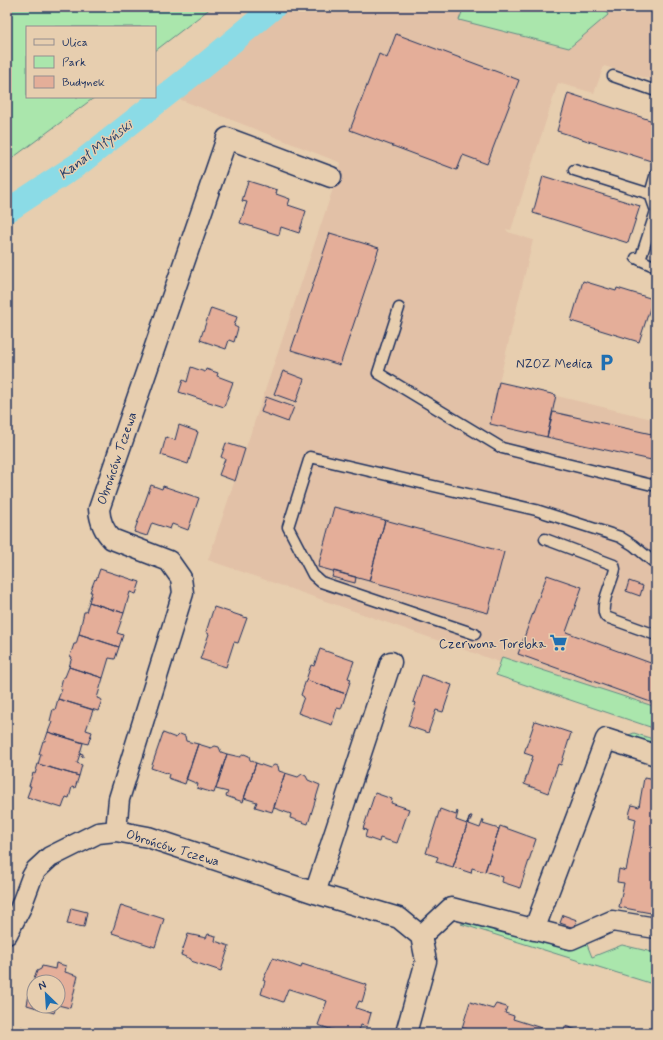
<svg xmlns="http://www.w3.org/2000/svg" width="663" height="1040" font-family="Mynerve,sans-serif">
  <style>
    .built { fill: #e2c1a7 }
    .green { fill: #aae6ac; stroke: #628a85 }
    .lines { fill: none; stroke-linecap: round; stroke-linejoin: round }
    .canal { stroke: #8bdbe6; stroke-width: 24 }
    .building { fill: #e4ae99; stroke: #1b2f5e }
    .lane-casing { stroke: #1b2f5e; stroke-width: 13 }
    .street-casing { stroke: #1b2f5e; stroke-width: 23 }
    .lane { stroke: #e7ceaf; stroke-width: 10 }
    .street { stroke: #e7ceaf; stroke-width: 20 }
    .labels { text-anchor: middle; stroke-width: 3; stroke-linejoin: round; paint-order: stroke }
    .poi-label { font-size: 13px; fill: #1b2f5e; stroke: #e7ceaf; text-anchor: end }
    .street-label { font-size: 13px; fill: #1b2f5e; stroke: #e7ceaf }
    .water-label { font-size: 14px; font-style: italic; fill: #26406c; stroke: #e7ceaf }
  </style>
  <rect width="100%" height="100%" fill="#e7ceaf"/>
  <filter id="ink" filterUnits="userSpaceOnUse"><feTurbulence type="fractalNoise" baseFrequency=".025" numOctaves="2"/><feDisplacementMap in="SourceGraphic" scale="8" xChannelSelector="R" yChannelSelector="G"/><feConvolveMatrix kernelMatrix="1 2 1 2 8 2 1 2 1" color-interpolation-filters="sRGB"/></filter>
  <g filter="url(#ink)">
    <!-- built -->
    <path class="built" d="M 290,7 L 656,7 L 656,81 L 604,66 L 594,93 L 558,83 L 511,230 L 506,229 L 508,232 L 533,240 L 499,382 L 656,420 L 656,717 L 208,560 L 338,174 L 341,163 L 179,99 Z"/>
    <!-- green -->
    <path class="green" d="M 7,7 L 212,7 L 155,51 L 155,27 L 27,27 L 27,97 L 95,97 L 7,162 Z
      M 464,7 L 604,7 L 608,15 L 569,48 L 459,20 Z
      M 502,657 L 656,707 L 656,729 L 496,675 Z
      M 634,733 L 656,740 L 656,747 L 626,736 Z
      M 470,922 L 517,936 L 586,942 L 592,957 L 622,945 L 656,953 L 656,985 L 461,924 Z"/>
    <g class="lines">
      <!-- canal -->
      <path class="canal" d="M 7,211 L 80,163 L 202,67 L 274,7"/>
    </g>
    <!-- building -->
    <path class="building" d="M 396,34 L 519,80 L 487,164 L 463,155 L 457,170 L 350,130 L 379,54 L 387,58 Z
      M 568,93 L 656,122 L 656,155 L 654,162 L 557,131 Z
      M 543,176 L 640,206 L 628,243 L 533,213 Z
      M 248,181 L 277,190 L 276,194 L 290,199 L 288,205 L 306,211 L 299,233 L 281,227 L 279,235 L 240,223 L 247,202 L 242,201 Z
      M 330,233 L 379,248 L 340,365 L 291,350 Z
      M 583,281 L 616,291 L 617,288 L 653,299 L 639,342 L 571,321 Z
      M 211,308 L 237,317 L 234,326 L 238,328 L 234,342 L 229,340 L 226,349 L 200,340 Z
      M 191,367 L 205,372 L 206,369 L 218,373 L 217,376 L 233,382 L 224,407 L 179,392 L 183,380 L 187,382 Z
      M 283,371 L 304,379 L 296,402 L 274,394 Z
      M 499,382 L 556,395 L 547,437 L 490,424 Z
      M 266,397 L 294,407 L 288,422 L 261,412 Z
      M 553,412 L 656,435 L 656,461 L 547,437 Z
      M 179,425 L 198,432 L 188,464 L 161,455 L 166,437 L 175,440 Z
      M 226,443 L 245,449 L 235,481 L 219,475 L 225,459 L 221,457 Z
      M 151,485 L 162,489 L 163,486 L 199,498 L 188,530 L 172,524 L 170,529 L 152,523 L 147,536 L 134,532 Z
      M 334,507 L 385,520 L 369,581 L 318,567 Z
      M 385,520 L 504,552 L 488,613 L 369,581 Z
      M 100,569 L 140,582 L 136,594 L 130,592 L 124,613 L 89,602 L 92,592 L 90,592 L 95,579 L 96,580 Z
      M 334,571 L 356,577 L 355,583 L 332,577 Z
      M 547,575 L 582,587 L 566,632 L 656,665 L 656,704 L 518,654 Z
      M 629,581 L 643,586 L 640,596 L 626,591 Z
      M 89,602 L 124,613 L 117,633 L 123,635 L 119,647 L 79,634 L 84,612 L 86,612 Z
      M 214,607 L 247,618 L 238,643 L 234,642 L 226,667 L 200,659 L 209,634 L 206,632 Z
      M 79,634 L 119,647 L 115,659 L 109,658 L 103,678 L 69,667 L 72,657 L 70,656 L 74,644 L 76,644 Z
      M 320,649 L 354,661 L 348,678 L 351,679 L 346,694 L 306,680 L 311,665 L 314,666 Z
      M 69,667 L 103,678 L 97,698 L 102,700 L 98,711 L 58,699 L 62,689 L 60,689 L 63,677 L 65,677 Z
      M 422,675 L 452,685 L 443,712 L 436,710 L 428,733 L 408,726 L 416,703 L 413,702 Z
      M 306,680 L 346,694 L 341,709 L 337,708 L 332,725 L 298,713 L 304,697 L 301,695 Z
      M 58,699 L 93,710 L 86,730 L 92,732 L 88,744 L 48,732 L 52,722 L 50,721 L 53,709 L 55,710 Z
      M 535,721 L 571,733 L 561,765 L 558,764 L 548,793 L 524,784 L 533,756 L 524,753 Z
      M 48,732 L 83,743 L 80,753 L 83,754 L 83,757 L 80,754 L 77,763 L 82,765 L 79,776 L 38,764 L 41,754 L 39,754 L 43,741 L 45,741 Z
      M 163,733 L 176,738 L 180,734 L 185,736 L 186,741 L 198,744 L 185,784 L 168,778 L 169,774 L 151,768 Z
      M 198,744 L 211,748 L 215,746 L 219,747 L 221,752 L 227,754 L 214,793 L 197,788 L 198,784 L 186,779 Z
      M 227,754 L 240,757 L 244,754 L 249,756 L 250,760 L 256,763 L 243,802 L 226,796 L 228,792 L 216,789 Z
      M 256,763 L 270,768 L 274,765 L 278,766 L 279,771 L 285,773 L 272,812 L 255,807 L 257,802 L 244,798 Z
      M 38,764 L 79,776 L 75,788 L 72,787 L 69,798 L 66,797 L 62,808 L 27,797 L 31,786 L 29,786 L 33,773 L 35,774 Z
      M 285,773 L 298,777 L 302,774 L 306,776 L 308,780 L 320,785 L 308,824 L 290,818 L 291,814 L 274,808 Z
      M 644,778 L 656,780 L 656,914 L 619,907 L 624,883 L 617,882 L 618,875 L 619,869 L 626,871 L 636,819 L 629,817 L 630,811 L 632,805 L 639,807 Z
      M 375,793 L 392,799 L 391,803 L 409,809 L 397,843 L 380,838 L 379,842 L 365,837 L 367,830 L 363,829 Z
      M 440,809 L 456,815 L 457,811 L 458,812 L 456,820 L 467,824 L 470,816 L 453,867 L 436,862 L 438,857 L 426,853 Z
      M 470,816 L 472,816 L 469,824 L 480,828 L 483,820 L 484,820 L 483,824 L 499,829 L 485,872 L 472,868 L 471,873 L 453,867 Z
      M 500,826 L 536,839 L 520,888 L 502,882 L 503,877 L 485,871 Z
      M 121,905 L 164,919 L 155,947 L 112,933 Z
      M 71,908 L 87,912 L 84,927 L 67,924 Z
      M 563,915 L 577,920 L 574,928 L 560,923 Z
      M 188,934 L 206,938 L 208,934 L 216,936 L 215,941 L 229,946 L 221,971 L 191,961 L 191,959 L 181,955 Z
      M 273,958 L 301,968 L 302,964 L 367,985 L 362,1002 L 359,1001 L 356,1008 L 371,1013 L 367,1027 L 361,1025 L 358,1033 L 342,1033 L 318,1025 L 327,1001 L 289,989 L 288,989 L 283,1002 L 261,994 L 265,981 L 263,980 Z
      M 56,963 L 66,966 L 65,972 L 78,976 L 70,1008 L 58,1005 L 58,982 L 37,982 L 34,979 L 37,971 L 41,969 L 42,966 L 55,969 Z
      M 29,995 L 34,996 L 34,995 L 34,1006 L 56,1006 L 54,1013 L 27,1005 Z
      M 470,1002 L 493,1009 L 496,1004 L 507,1007 L 505,1013 L 514,1016 L 513,1019 L 554,1032 L 555,1029 L 564,1032 L 565,1026 L 577,1030 L 576,1033 L 466,1033 L 467,1029 L 462,1028 Z
      M 21,1027 L 42,1033 L 19,1033 Z"/>
    <g class="lines">
      <defs>
        <path id="lane" d="M 613,76 L 656,91
          M 574,170 L 650,194
          M 636,258 L 656,267
          M 640,260 L 656,211 L 650,194 L 656,173
          M 399,308 L 378,373 L 502,448 L 656,486
          M 545,539 L 614,565 L 615,569 C 613,581 598,607 606,617 L 656,635
          M 475,634 L 321,582 L 313,575 L 288,527 L 310,457 L 536,510 L 620,537 L 633,545 L 656,564"/>
        <path id="street" d="M 331,177 L 227,138 L 99,509 C 100,521 103,530 112,539 L 169,561 L 181,578 L 183,593 L 119,799 L 116,831 L 148,837 L 315,893 L 399,918 L 421,936 L 426,961 L 406,1033
          M 315,893 L 391,662
          M 534,930 L 606,739 L 656,755
          M 7,934 L 20,909 L 32,877 L 36,870 L 50,857 L 98,833 L 116,831
          M 421,936 L 451,908 L 571,939 L 612,921 L 656,928"/>
      </defs>
      <!-- lane casing -->
      <use href="#lane" class="lane-casing"/>
      <!-- street casing -->
      <use href="#street" class="street-casing"/>
      <!-- lane -->
      <use href="#lane" class="lane"/>
      <!-- street -->
      <use href="#street" class="street"/>
    </g>
  </g>
  <!-- icons -->
  <defs>
    <symbol id="parking-bare" viewBox="-9 -9 18 18"><path d="M-3.5-5.5H1a3.5 3.5 0 0 1 0 7H-1V5.5H-3.5ZM-1-3.4V-.6H.8a1.4 1.4 0 0 0 0-2.8Z" fill="#1f6fb2" stroke="#e7ceaf" stroke-width="2.5" paint-order="stroke"/></symbol>
    <symbol id="supermarket-bare" viewBox="-9 -9 18 18"><path d="M-6-5.5h2.5l.6 2H6L4.5 2H-2.5L-4.4-4H-6ZM-1.5 3.2a1.3 1.3 0 1 0 .1 0ZM3 3.2a1.3 1.3 0 1 0 .1 0Z" fill="#1f6fb2" stroke="#e7ceaf" stroke-width="2.5" paint-order="stroke"/></symbol>
  </defs>
  <g fill-rule="evenodd">
    <use href="#parking-bare" x="594" y="350" width="25" height="25"/>
    <use href="#supermarket-bare" x="546" y="630" width="25" height="25"/>
  </g>
  <g class="labels">
    <!-- poi labels -->
    <g class="poi-label">
      <text x="593" y="368">NZOZ Medica</text>
      <text x="546" y="648">Czerwona Torebka</text>
    </g>
    <!-- street labels -->
    <g class="street-label">
      <text transform="translate(116 458) rotate(-71)" y="5">Obrońców Tczewa</text>
      <text transform="translate(173 847) rotate(17)" y="5">Obrońców Tczewa</text>
    </g>
    <!-- water labels -->
    <g class="water-label">
      <text transform="translate(95 149) rotate(-37)" y="5">Kanał Młyński</text>
    </g>
  </g>
  <!-- margin -->
  <rect width="663" height="1040" fill="none" stroke="#e7ceaf" stroke-width="24"/>
  <rect x="12" y="12" width="639" height="1016" fill="none" stroke="#1b2f5e" stroke-width="1.5" filter="url(#ink)"/>
  <!-- legend -->
  <rect x="26" y="26" width="130" height="72" fill="#e7ceaf" stroke="#958e8f"/>
  <rect x="34" y="39" width="20" height="6" fill="#e7ceaf" stroke="#958e8f"/>
  <text x="62" y="46" font-size="12" fill="#1b2f5e">Ulica</text>
  <rect x="34" y="56" width="20" height="12" fill="#aae6ac" stroke="#958e8f"/>
  <text x="62" y="66" font-size="12" fill="#1b2f5e">Park</text>
  <rect x="34" y="76" width="20" height="12" fill="#e4ae99" stroke="#958e8f"/>
  <text x="62" y="86" font-size="12" fill="#1b2f5e">Budynek</text>
  <!-- north arrow -->
  <g transform="translate(46 994) rotate(335)"><circle r="19" fill="#e7ceaf" stroke="#958e8f"/>
  <path d="M0-3L7 15L0 10L-7 15Z" fill="#1f6fb2"/>
  <text y="-6" font-size="11" font-weight="bold" text-anchor="middle" fill="#1b2f5e">N</text>
  </g>
</svg>
